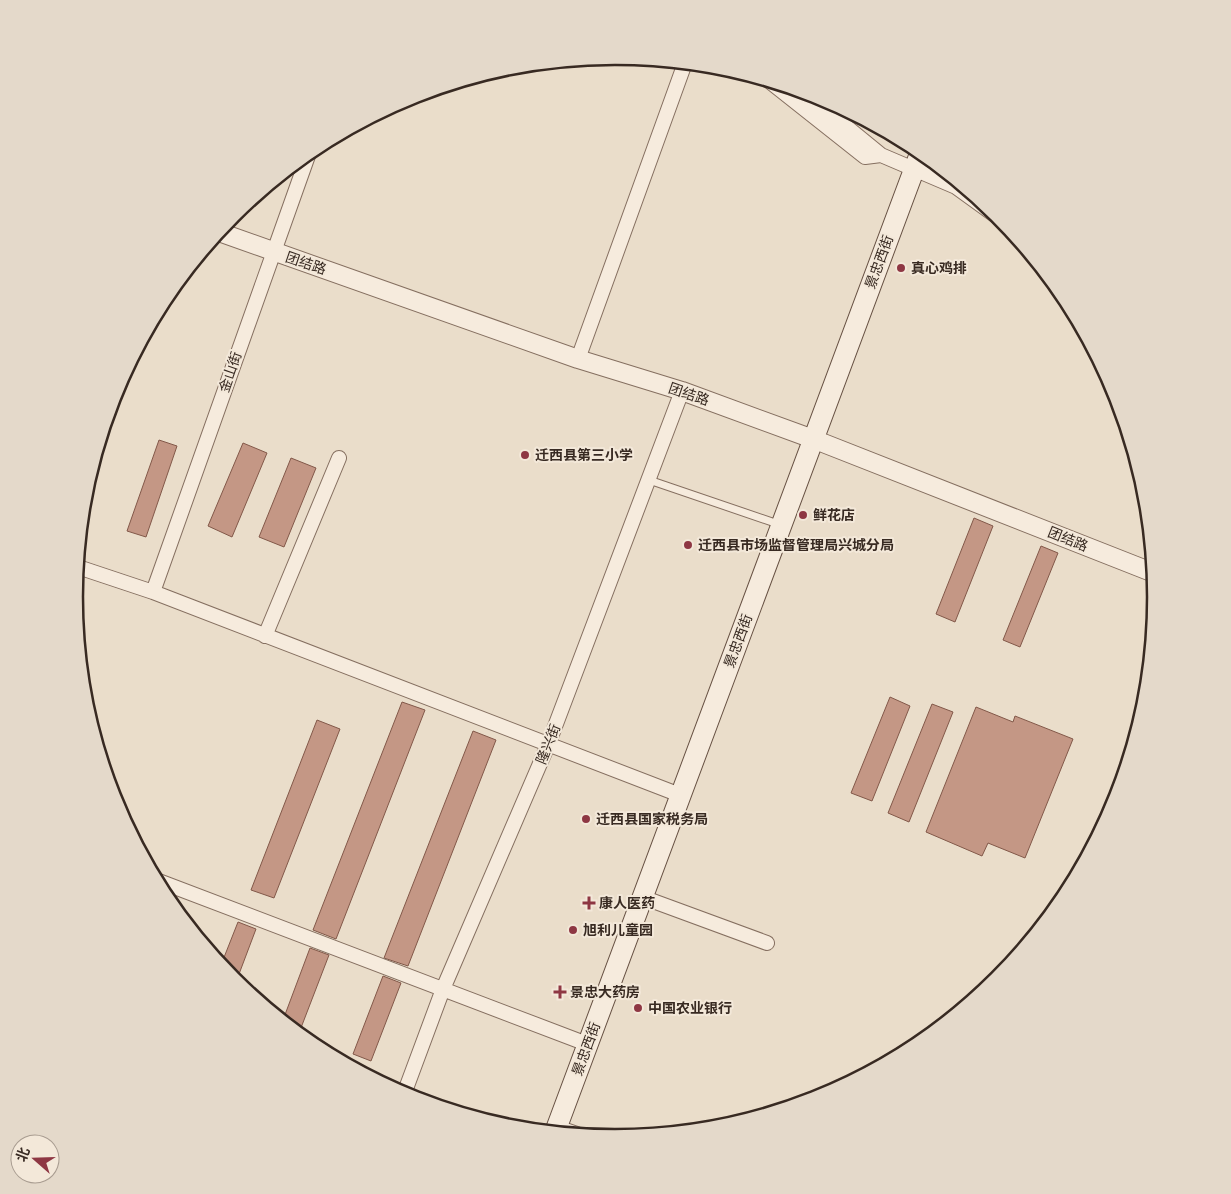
<svg xmlns="http://www.w3.org/2000/svg" width="1231" height="1194" font-family="'Noto Serif','Noto Sans SC',serif">
  <style>
    .building { fill: #c49785; stroke: #825849 }
    .lines { fill: none; stroke-linecap: round; stroke-linejoin: round }
    .service-casing { stroke: #856f60; stroke-width: 9 }
    .minor-casing { stroke: #856f60; stroke-width: 16 }
    .tertiary-casing { stroke: #856f60; stroke-width: 20 }
    .secondary-casing { stroke: #675143; stroke-width: 22 }
    .service { stroke: #f6ebdd; stroke-width: 7 }
    .minor { stroke: #f6ebdd; stroke-width: 14 }
    .tertiary { stroke: #f6ebdd; stroke-width: 18 }
    .secondary { stroke: #f6ebdd; stroke-width: 20 }
    .poi-dot { fill: #8e3743; stroke: #f3e8d9; stroke-width: 2 }
    .labels { text-anchor: middle; stroke-width: 4; stroke-linejoin: round; paint-order: stroke }
    .street-label { font-size: 14px; fill: #382a22; stroke: #f3e8d9 }
    .poi-label { font-size: 14px; font-weight: bold; fill: #382a22; stroke: #f3e8d9; text-anchor: start }
    .rim { fill: none; stroke: #382a22; stroke-width: 2.5 }
  </style>
  <rect width="100%" height="100%" fill="#eaddca"/>
  <!-- building -->
  <path class="building" d="M 159,440 L 177,446 L 146,537 L 127,531 Z
    M 243,443 L 267,453 L 232,537 L 208,526 Z
    M 291,458 L 316,468 L 284,547 L 259,537 Z
    M 974,518 L 993,526 L 955,622 L 936,614 Z
    M 1041,546 L 1058,553 L 1020,647 L 1003,640 Z
    M 890,697 L 910,706 L 872,801 L 851,793 Z
    M 402,702 L 425,710 L 336,939 L 313,930 Z
    M 932,704 L 953,712 L 909,822 L 888,813 Z
    M 976,707 L 1013,722 L 1015,716 L 1073,739 L 1025,858 L 988,843 L 982,856 L 926,832 Z
    M 317,720 L 340,729 L 274,898 L 251,890 Z
    M 473,731 L 496,740 L 408,966 L 384,958 Z
    M 238,922 L 256,929 L 236,982 L 221,965 Z
    M 310,948 L 329,955 L 299,1033 L 283,1020 Z
    M 383,976 L 401,983 L 371,1061 L 353,1054 Z"/>
  <g class="lines">
    <defs>
      <path id="service" d="M 649,480 L 781,525"/>
      <path id="minor" d="M 769,81 L 865,157 L 881,155
        M 804,92 L 881,155 L 956,187 L 1003,221
        M 578,359 L 685,63
        M 78,567 L 153,592 L 680,795
        M 153,592 L 309,153
        M 265,636 L 339,458
        M 156,880 L 587,1044
        M 642,897 L 767,943
        M 404,1094 L 443,989 L 548,745 L 682,391
        M 557,1127 L 577,1134"/>
      <path id="tertiary" d="M 219,232 L 578,359 L 682,391 L 813,439 L 1154,573"/>
      <path id="secondary" d="M 555,1132 L 921,151"/>
    </defs>
    <!-- service casing -->
    <use href="#service" class="service-casing"/>
    <!-- minor casing -->
    <use href="#minor" class="minor-casing"/>
    <!-- tertiary casing -->
    <use href="#tertiary" class="tertiary-casing"/>
    <!-- secondary casing -->
    <use href="#secondary" class="secondary-casing"/>
    <!-- service -->
    <use href="#service" class="service"/>
    <!-- minor -->
    <use href="#minor" class="minor"/>
    <!-- tertiary -->
    <use href="#tertiary" class="tertiary"/>
    <!-- secondary -->
    <use href="#secondary" class="secondary"/>
  </g>
  <!-- markers -->
  <g class="poi-dot">
    <circle cx="901" cy="268" r="5"/>
    <circle cx="525" cy="455" r="5"/>
    <circle cx="803" cy="515" r="5"/>
    <circle cx="688" cy="545" r="5"/>
    <circle cx="586" cy="819" r="5"/>
    <path d="M586.5 895.5h5v5h5v5h-5v5h-5v-5h-5v-5h5z"/>
    <circle cx="573" cy="930" r="5"/>
    <path d="M557.5 984.5h5v5h5v5h-5v5h-5v-5h-5v-5h5z"/>
    <circle cx="638" cy="1008" r="5"/>
  </g>
  <g class="labels">
    <!-- street labels -->
    <g class="street-label">
      <text transform="translate(879 262) rotate(-70)" y="5">景忠西街</text>
      <text transform="translate(306 263) rotate(19)" y="5">团结路</text>
      <text transform="translate(230 372) rotate(-71)" y="5">金山街</text>
      <text transform="translate(689 394) rotate(19)" y="5">团结路</text>
      <text transform="translate(1068 539) rotate(22)" y="5">团结路</text>
      <text transform="translate(738 641) rotate(-70)" y="5">景忠西街</text>
      <text transform="translate(548 744) rotate(-68)" y="5">隆兴街</text>
      <text transform="translate(586 1049) rotate(-70)" y="5">景忠西街</text>
    </g>
    <!-- poi labels -->
    <g class="poi-label">
      <text x="911" y="273">真心鸡排</text>
      <text x="535" y="460">迁西县第三小学</text>
      <text x="813" y="520">鲜花店</text>
      <text x="698" y="550">迁西县市场监督管理局兴城分局</text>
      <text x="596" y="824">迁西县国家税务局</text>
      <text x="599" y="908">康人医药</text>
      <text x="583" y="935">旭利儿童园</text>
      <text x="570" y="997">景忠大药房</text>
      <text x="648" y="1013">中国农业银行</text>
    </g>
  </g>
  <!-- crop -->
  <path d="M0 0H1231V1194H0ZM83 597a532 532 0 1 1 1064 0a532 532 0 1 1-1064 0Z" fill="#e4d9ca" fill-rule="evenodd"/>
  <path class="rim" d="M83 597a532 532 0 1 1 1064 0a532 532 0 1 1-1064 0Z"/>
  <!-- north arrow -->
  <g transform="translate(35 1159) rotate(290)"><circle r="24" fill="#f3e8d9" stroke="#a89c90"/>
  <path d="M0-4L9 19L0 12L-9 19Z" fill="#8e3743"/>
  <text y="-8" font-size="14" font-weight="bold" text-anchor="middle" fill="#382a22">北</text>
  </g>
</svg>
